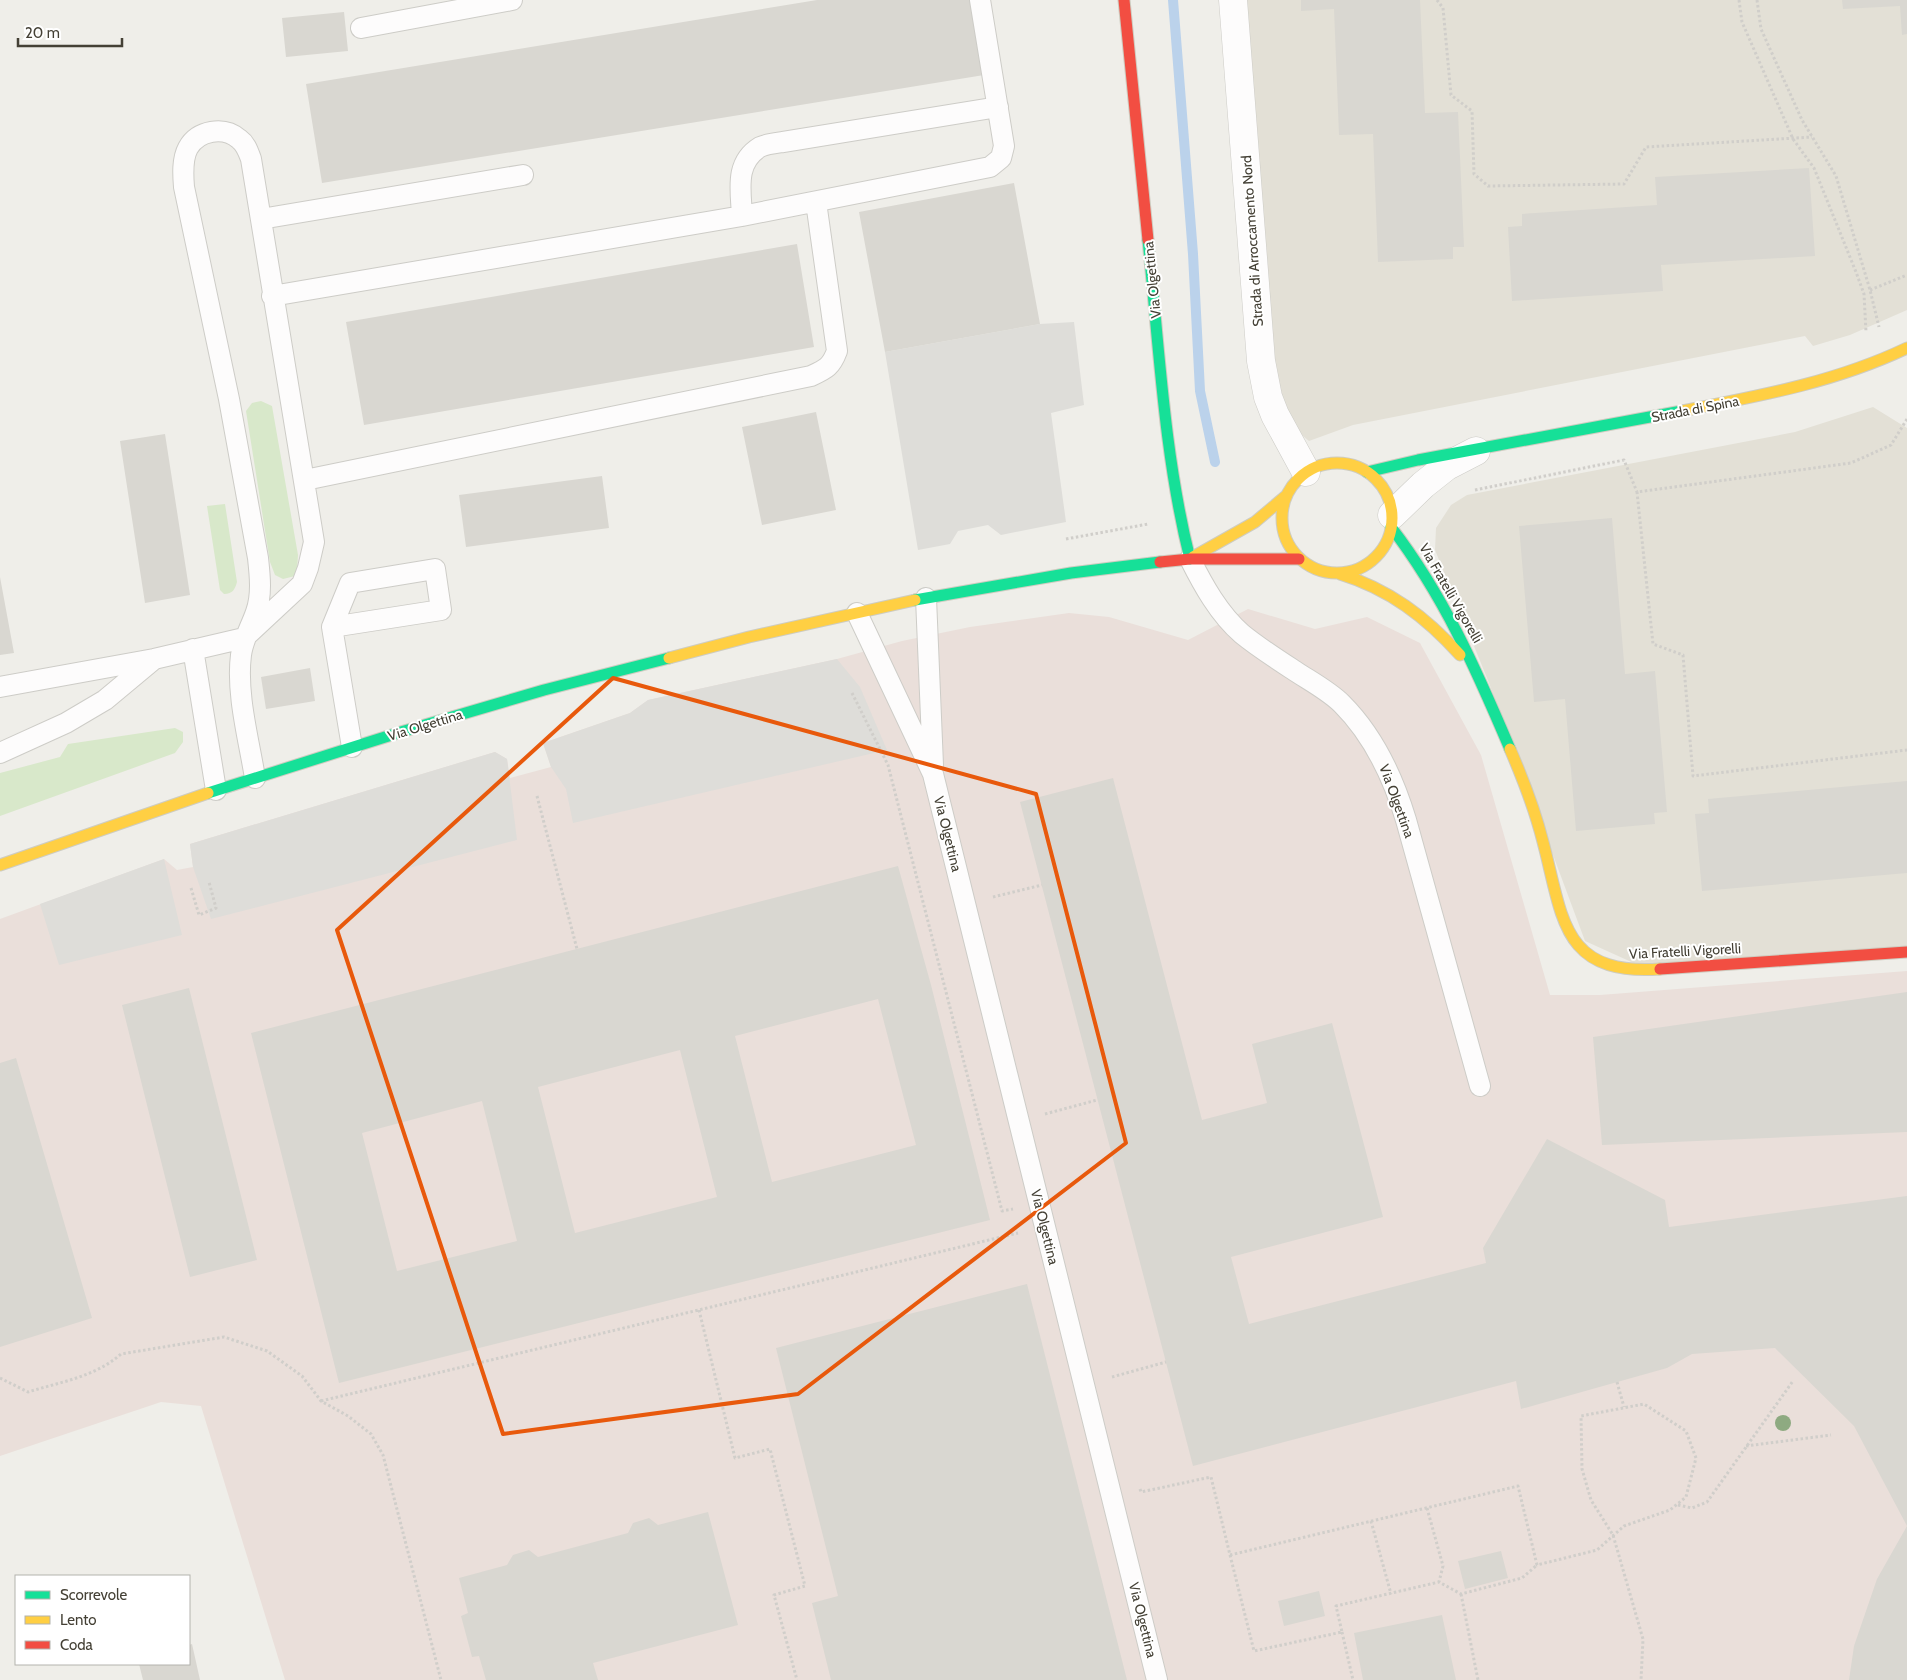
<svg xmlns="http://www.w3.org/2000/svg" width="1907" height="1680" font-family="Cabin,sans-serif">
  <style>
    .residential { fill: #e3e0d6 }
    .medical { fill: #eadfda }
    .green { fill: #d8e8ca }
    .parking { fill: #deddd9 }
    .lines { fill: none; stroke-linecap: round; stroke-linejoin: round }
    .stream { stroke: #bbd2eb; stroke-width: 10 }
    .building { fill: #d9d7d1; fill-rule: evenodd }
    .lane-casing { stroke: #cdccc7; stroke-width: 22 }
    .street-casing { stroke: #cdccc7; stroke-width: 29 }
    .fast-casing { stroke: #ceccc0; stroke-width: 13 }
    .slow-casing { stroke: #ceccc0; stroke-width: 13 }
    .jam-casing { stroke: #ceccc0; stroke-width: 13 }
    .path { stroke: #d0ceca; stroke-width: 3; stroke-dasharray: 2.5 2.5; stroke-linecap: butt }
    .lane { stroke: #fdfcfc; stroke-width: 20 }
    .street { stroke: #fdfcfc; stroke-width: 28 }
    .fast { stroke: #16e098; stroke-width: 11 }
    .slow { stroke: #ffcf43; stroke-width: 11 }
    .jam { stroke: #f24e42; stroke-width: 11 }
    .tree { fill: #8eaa81 }
    .marked { fill: none; stroke: #e8590c; stroke-width: 4; stroke-linejoin: round }
    .labels { text-anchor: middle; stroke-width: 4; stroke-linejoin: round; paint-order: stroke }
    .street-label { font-size: 14px; fill: #444035; stroke: #fff }
  </style>
  <rect width="100%" height="100%" fill="#efeee9"/>
  <!-- residential -->
  <path class="residential" d="M 1242,0 L 1907,0 L 1907,310 L 1850,335 L 1813,346 L 1805,336 L 1353,425 L 1309,441 L 1297,431 L 1277,391 Z
    M 1873,407 L 1907,428 L 1907,948 L 1638,965 L 1585,941 L 1489,683 L 1435,550 L 1436,528 L 1451,505 L 1467,495 L 1795,432 Z"/>
  <!-- medical -->
  <path class="medical" d="M 1248,609 L 1315,629 L 1367,617 L 1420,643 L 1481,755 L 1550,995 L 1600,995 L 1907,971 L 1907,1680 L 285,1680 L 201,1406 L 161,1402 L 0,1456 L 0,919 L 164,859 L 177,870 L 193,867 L 190,844 L 495,752 L 507,759 L 510,778 L 551,767 L 543,743 L 630,713 L 648,700 L 837,659 L 902,641 L 970,627 L 1069,613 L 1109,617 L 1188,640 Z"/>
  <!-- green -->
  <path class="green" d="M 261,401 L 272,406 L 298,555 L 297,571 L 295,576 L 283,579 L 275,575 L 270,562 L 246,411 L 252,403 Z
    M 225,504 L 237,582 C 235,589 233,594 224,594 L 220,590 L 207,506 Z
    M 175,728 L 183,732 L 183,742 L 175,753 L 0,816 L 0,773 L 60,757 L 68,744 Z"/>
  <!-- parking -->
  <path class="parking" d="M 1074,322 L 1084,405 L 1051,413 L 1066,522 L 1001,535 L 988,525 L 958,531 L 950,544 L 918,550 L 885,352 L 1040,324 Z
    M 837,659 L 860,687 L 887,750 L 573,823 L 566,789 L 551,767 L 543,743 L 630,713 L 648,700 Z
    M 495,752 L 507,759 L 517,840 L 211,919 L 193,867 L 190,844 Z
    M 164,859 L 182,935 L 59,965 L 40,904 Z"/>
  <g class="lines">
    <!-- stream -->
    <path class="stream" d="M 1173,0 L 1193,254 L 1200,391 L 1215,462"/>
  </g>
  <!-- building -->
  <path class="building" d="M 817,0 L 972,0 L 984,75 L 322,183 L 306,84 Z
    M 1301,0 L 1420,0 L 1425,113 L 1458,112 L 1464,247 L 1453,247 L 1453,259 L 1378,262 L 1373,134 L 1339,135 L 1334,9 L 1301,11 Z
    M 1842,0 L 1907,0 L 1907,34 L 1902,35 L 1900,6 L 1843,9 Z
    M 344,12 L 348,51 L 286,57 L 282,18 Z
    M 1809,168 L 1815,256 L 1661,265 L 1663,291 L 1512,301 L 1508,227 L 1522,226 L 1522,214 L 1657,205 L 1655,177 Z
    M 1014,183 L 1040,324 L 885,352 L 859,212 Z
    M 797,244 L 814,347 L 364,425 L 346,322 Z
    M 816,412 L 836,510 L 762,525 L 742,427 Z
    M 165,434 L 190,595 L 145,603 L 120,441 Z
    M 602,476 L 609,528 L 466,547 L 459,495 Z
    M 1612,518 L 1625,674 L 1655,671 L 1667,812 L 1654,813 L 1655,824 L 1576,831 L 1565,699 L 1534,702 L 1519,526 Z
    M 0,577 L 14,653 L 0,655 Z
    M 310,668 L 315,701 L 266,709 L 261,677 Z
    M 1113,778 L 1202,1120 L 1267,1103 L 1252,1044 L 1332,1023 L 1383,1217 L 1231,1257 L 1249,1324 L 1486,1263 L 1483,1248 L 1547,1139 L 1665,1200 L 1669,1227 L 1907,1196 L 1907,1680 L 1849,1680 L 1854,1646 L 1877,1579 L 1907,1526 L 1854,1426 L 1775,1348 L 1692,1354 L 1667,1368 L 1521,1409 L 1516,1381 L 1193,1466 L 1020,802 Z
    M 1907,781 L 1907,873 L 1702,891 L 1695,814 L 1709,813 L 1708,799 Z
    M 898,866 L 931,985 L 990,1220 L 339,1383 L 251,1033 ZM 878,999 L 916,1145 L 772,1182 L 735,1036 ZM 680,1050 L 717,1197 L 575,1233 L 538,1087 ZM 482,1101 L 517,1241 L 397,1271 L 362,1133 Z
    M 189,988 L 257,1260 L 190,1277 L 122,1005 Z
    M 1907,992 L 1907,1132 L 1602,1145 L 1593,1037 Z
    M 16,1058 L 92,1318 L 0,1347 L 0,1063 Z
    M 1027,1284 L 1127,1680 L 831,1680 L 812,1603 L 838,1596 L 776,1348 Z
    M 708,1512 L 738,1625 L 593,1663 L 598,1680 L 486,1680 L 479,1656 L 472,1657 L 461,1616 L 468,1613 L 459,1578 L 507,1565 L 513,1555 L 529,1550 L 538,1557 L 628,1533 L 633,1523 L 649,1518 L 658,1525 Z
    M 1501,1551 L 1508,1578 L 1465,1589 L 1458,1561 Z
    M 1319,1591 L 1325,1616 L 1284,1626 L 1278,1601 Z
    M 1442,1615 L 1456,1680 L 1363,1680 L 1354,1633 Z
    M 192,1644 L 200,1680 L 143,1680 L 139,1664 L 189,1664 L 189,1645 Z"/>
  <g class="lines">
    <defs>
      <path id="lane" d="M 361,28 L 512,0
        M 742,216 C 741,191 734,163 760,147 C 766,144 776,143 783,142 L 998,107
        M 261,219 L 523,175
        M 272,296 L 742,216 L 990,167 L 1001,158 L 1004,146 L 980,0
        M 305,480 L 811,376 C 826,369 831,367 837,351 L 816,202
        M 1190,559 C 1203,585 1219,614 1242,634 C 1258,647 1275,658 1292,669 C 1308,680 1328,690 1342,704 C 1374,736 1393,777 1406,820 L 1480,1086
        M 926,598 L 933,765
        M 857,613 L 933,774 L 1157,1680
        M 332,627 L 350,583 L 435,569 L 441,610 L 332,627 L 352,747
        M 193,649 L 216,790
        M 0,687 L 154,659 L 244,638 L 302,584 L 308,568 L 314,542 L 251,159 C 248,151 246,144 239,139 C 224,126 198,130 188,148 C 182,159 183,175 184,187 L 229,399 L 258,558 C 260,576 262,595 256,612 C 251,627 243,639 241,655 C 236,694 249,740 255,778
        M 0,753 L 66,723 L 105,700 L 153,660"/>
      <path id="street" d="M 1233,0 L 1261,361 L 1268,397 L 1275,415 L 1306,472
        M 1392,515 L 1423,485 L 1447,466 L 1476,451"/>
      <path id="fast" d="M 1148,240 C 1159,346 1164,455 1190,559
        M 1367,472 L 1418,460 L 1682,411
        M 1391,527 C 1444,596 1476,669 1510,749
        M 915,600 L 1071,573 L 1160,562
        M 208,793 L 401,732 L 544,690 L 669,658"/>
      <path id="slow" d="M 1682,411 C 1759,396 1836,382 1907,348
        M1282 518a55 55 0 1 1 110 0a55 55 0 1 1-110 0Z
        M 1193,557 L 1255,522 L 1287,495
        M 1340,574 C 1389,589 1426,617 1460,655
        M 669,658 L 749,637 L 915,600
        M 1510,749 C 1523,779 1535,810 1543,842 C 1563,917 1561,976 1660,969
        M 0,865 L 208,793"/>
      <path id="jam" d="M 1124,0 L 1148,240
        M 1160,562 L 1190,559 L 1299,559
        M 1660,969 L 1907,952"/>
    </defs>
    <!-- lane casing -->
    <use href="#lane" class="lane-casing"/>
    <!-- street casing -->
    <use href="#street" class="street-casing"/>
    <!-- fast casing -->
    <use href="#fast" class="fast-casing"/>
    <!-- slow casing -->
    <use href="#slow" class="slow-casing"/>
    <!-- jam casing -->
    <use href="#jam" class="jam-casing"/>
    <!-- path -->
    <path class="path" d="M 1437,0 L 1443,8 L 1451,95 L 1472,111 L 1474,174 L 1488,186 L 1624,184 L 1646,147 L 1812,137
      M 1739,0 L 1742,22 L 1793,139 L 1814,168 L 1856,272 L 1864,294 L 1866,332
      M 1757,0 L 1761,29 L 1802,120 L 1836,176 L 1870,290 L 1879,327
      M 1870,290 L 1907,275
      M 1907,419 L 1891,445 L 1851,463 L 1637,492 L 1653,644 L 1683,655 L 1693,776 L 1907,750
      M 1475,490 L 1624,460 L 1637,492
      M 1066,539 L 1148,524
      M 852,693 L 888,765 L 1002,1211 L 1013,1209
      M 537,796 L 577,949
      M 191,888 L 199,915 L 216,908 L 209,882
      M 993,897 L 1042,885
      M 1045,1114 L 1097,1100
      M 699,1310 L 735,1458 L 770,1449 L 805,1586 L 774,1595 L 797,1680
      M 1112,1377 L 1166,1362
      M 0,1378 L 28,1392 C 60,1382 95,1377 121,1354 L 224,1337 L 267,1351 L 302,1376 L 321,1401 L 348,1416 L 371,1434 L 383,1455 L 441,1680
      M 1617,1382 L 1624,1407
      M 321,1401 L 1018,1233
      M 1746,1446 L 1831,1435
      M 1140,1489 L 1141,1492 L 1211,1477 L 1230,1555 L 1518,1486 L 1537,1565 L 1597,1550 L 1624,1526 L 1670,1510 L 1686,1497 L 1696,1458 L 1686,1431 L 1644,1404 L 1581,1416 L 1582,1469 L 1591,1500 L 1613,1535 L 1643,1639 L 1641,1680
      M 1678,1505 L 1692,1508 L 1707,1502 L 1793,1381
      M 1427,1508 L 1443,1566 L 1439,1582
      M 1371,1521 L 1391,1594
      M 1230,1555 L 1254,1651 L 1342,1632 L 1336,1606 L 1439,1582 L 1461,1594 L 1522,1578 L 1537,1565
      M 1461,1594 L 1478,1680
      M 1342,1632 L 1353,1680"/>
    <!-- lane -->
    <use href="#lane" class="lane"/>
    <!-- street -->
    <use href="#street" class="street"/>
    <!-- fast -->
    <use href="#fast" class="fast"/>
    <!-- slow -->
    <use href="#slow" class="slow"/>
    <!-- jam -->
    <use href="#jam" class="jam"/>
  </g>
  <!-- trees -->
  <circle class="tree" cx="1783" cy="1423" r="8"/>
  <!-- marked area -->
  <path class="marked" d="M 613,678 L 1036,794 L 1126,1143 L 798,1394 L 503,1434 L 337,930 Z"/>
  <g class="labels">
    <!-- street labels -->
    <g class="street-label">
      <text transform="translate(1252 241) rotate(-94)" y="5">Strada di Arroccamento Nord</text>
      <text transform="translate(1152 280) rotate(-96)" y="5">Via Olgettina</text>
      <text transform="translate(1695 409) rotate(-11)" y="5">Strada di Spina</text>
      <text transform="translate(1451 593) rotate(60)" y="5">Via Fratelli Vigorelli</text>
      <text transform="translate(425 725) rotate(-17)" y="5">Via Olgettina</text>
      <text transform="translate(1397 801) rotate(70)" y="5">Via Olgettina</text>
      <text transform="translate(948 834) rotate(76)" y="5">Via Olgettina</text>
      <text transform="translate(1685 951) rotate(-3)" y="5">Via Fratelli Vigorelli</text>
      <text transform="translate(1045 1227) rotate(76)" y="5">Via Olgettina</text>
      <text transform="translate(1143 1620) rotate(76)" y="5">Via Olgettina</text>
    </g>
  </g>
  <!-- legend -->
  <rect x="15" y="1575" width="175" height="90" fill="#ffffff" stroke="#b4b3ae"/>
  <rect x="25" y="1591" width="25" height="8" fill="#16e098" stroke="#b4b3ae"/>
  <text x="60" y="1600" font-size="15" fill="#444035">Scorrevole</text>
  <rect x="25" y="1616" width="25" height="8" fill="#ffcf43" stroke="#b4b3ae"/>
  <text x="60" y="1625" font-size="15" fill="#444035">Lento</text>
  <rect x="25" y="1641" width="25" height="8" fill="#f24e42" stroke="#b4b3ae"/>
  <text x="60" y="1650" font-size="15" fill="#444035">Coda</text>
  <!-- scale -->
  <path d="M18 38v8h104v-8" fill="none" stroke="#444035" stroke-width="2.5"/>
  <text x="25" y="38" font-size="15" fill="#444035" stroke="#ffffff" stroke-width="4" paint-order="stroke">20 m</text>
</svg>
